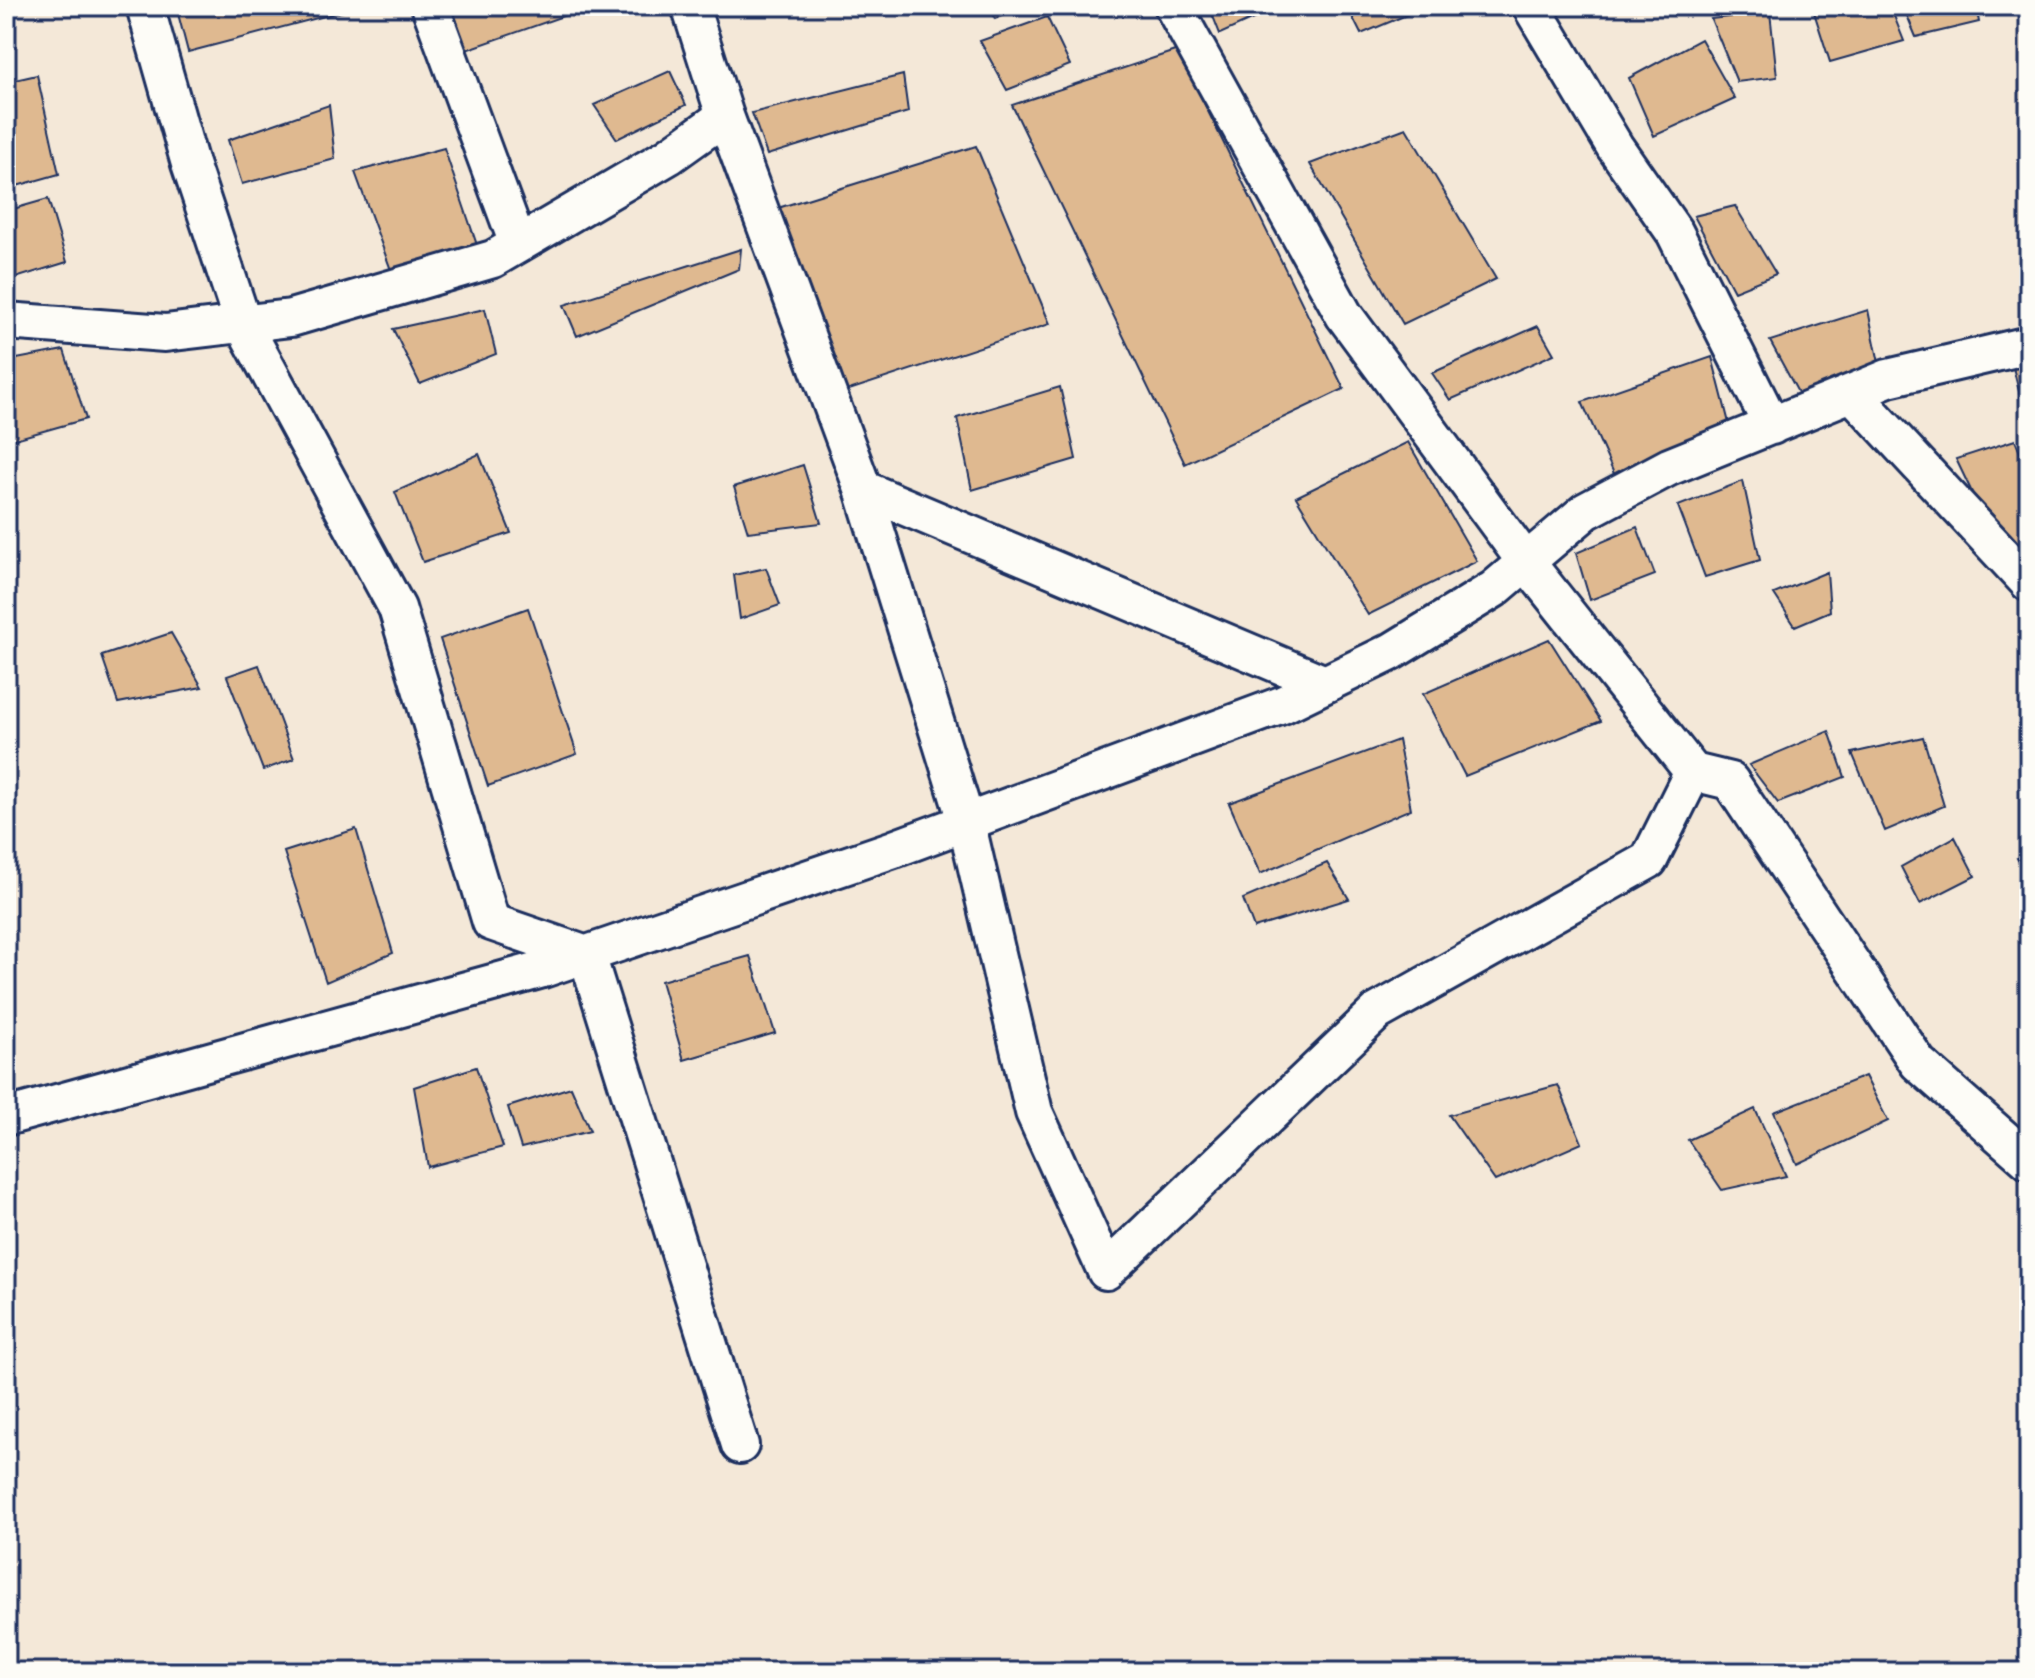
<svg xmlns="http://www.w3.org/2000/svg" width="2035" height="1678" font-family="'Patrick Hand',sans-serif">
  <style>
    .building { fill: #dfb990; stroke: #1b2f5e; stroke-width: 2 }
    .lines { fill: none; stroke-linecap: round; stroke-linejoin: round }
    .street-casing { stroke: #1b2f5e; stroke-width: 42 }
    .street { stroke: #fdfcf7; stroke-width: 36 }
  </style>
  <rect width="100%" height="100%" fill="#f4e8d8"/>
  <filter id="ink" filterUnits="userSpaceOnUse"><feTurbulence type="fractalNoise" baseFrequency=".0125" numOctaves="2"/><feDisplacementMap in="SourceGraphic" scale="16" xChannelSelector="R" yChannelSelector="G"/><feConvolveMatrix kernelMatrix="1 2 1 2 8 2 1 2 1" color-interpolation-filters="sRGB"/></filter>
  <g filter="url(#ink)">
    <!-- building -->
    <path class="building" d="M 176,6 L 363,6 L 188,52 Z
      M 452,6 L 561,6 L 566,15 L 466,50 Z
      M 991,6 L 1025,6 L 995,19 Z
      M 1209,6 L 1282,6 L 1220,34 Z
      M 1347,6 L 1428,6 L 1361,34 Z
      M 1812,6 L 1890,6 L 1904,41 L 1830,62 Z
      M 1932,6 L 1976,6 L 1979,22 L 1916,37 L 1906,13 Z
      M 1770,12 L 1777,77 L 1737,82 L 1711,19 Z
      M 1047,17 L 1070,65 L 1007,90 L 980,41 Z
      M 1701,39 L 1735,99 L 1654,136 L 1629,78 Z
      M 1178,50 L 1344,389 L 1185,464 L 1012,105 Z
      M 670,71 L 686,105 L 617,139 L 594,105 Z
      M 37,75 L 59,174 L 6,189 L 6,82 Z
      M 903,75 L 908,112 L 767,155 L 752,113 Z
      M 329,105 L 335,159 L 242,184 L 228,140 Z
      M 1406,128 L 1496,279 L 1403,324 L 1310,164 Z
      M 976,146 L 1050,324 L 834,395 L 778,208 Z
      M 444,148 L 478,248 L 391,270 L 355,172 Z
      M 48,199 L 67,262 L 6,281 L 6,211 Z
      M 1735,206 L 1776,274 L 1734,291 L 1694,216 Z
      M 741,249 L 739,269 L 577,336 L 564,305 Z
      M 485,309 L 496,354 L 420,384 L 393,329 Z
      M 1868,310 L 1879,363 L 1801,398 L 1770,341 Z
      M 1538,326 L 1554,354 L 1450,400 L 1432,373 Z
      M 64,350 L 86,419 L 8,441 L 6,361 Z
      M 2029,353 L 2029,432 L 2010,355 Z
      M 1712,357 L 1730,427 L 1615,476 L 1582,402 Z
      M 1060,387 L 1076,459 L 972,490 L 957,418 Z
      M 2015,440 L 2029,474 L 2029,546 L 2002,555 L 1956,459 Z
      M 1408,442 L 1477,561 L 1368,615 L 1296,497 Z
      M 479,454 L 511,533 L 423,562 L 395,492 Z
      M 803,465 L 821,523 L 748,532 L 734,487 Z
      M 1743,481 L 1760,560 L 1705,577 L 1678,506 Z
      M 1637,527 L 1655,575 L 1590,600 L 1576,553 Z
      M 766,568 L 780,605 L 740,619 L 734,575 Z
      M 1827,572 L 1830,611 L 1795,626 L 1774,594 Z
      M 528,608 L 577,754 L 488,786 L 440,639 Z
      M 171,633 L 202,687 L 118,703 L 102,656 Z
      M 1549,639 L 1601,721 L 1465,776 L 1423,694 Z
      M 259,665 L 294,759 L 263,770 L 227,676 Z
      M 1829,731 L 1845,777 L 1778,803 L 1749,765 Z
      M 1923,737 L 1944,806 L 1885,831 L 1852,753 Z
      M 1398,740 L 1411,809 L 1260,874 L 1229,803 Z
      M 356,829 L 393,953 L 326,982 L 284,852 Z
      M 1955,837 L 1975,876 L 1920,904 L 1901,867 Z
      M 2029,854 L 2029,879 L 2017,858 Z
      M 1327,863 L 1349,899 L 1254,928 L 1243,899 Z
      M 750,956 L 775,1033 L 684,1060 L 661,981 Z
      M 476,1067 L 503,1147 L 428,1167 L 414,1087 Z
      M 1865,1076 L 1888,1121 L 1797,1164 L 1774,1112 Z
      M 1558,1085 L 1582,1143 L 1495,1181 L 1449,1115 Z
      M 571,1087 L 590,1131 L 521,1148 L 508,1107 Z
      M 1755,1109 L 1786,1176 L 1722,1190 L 1688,1140 Z"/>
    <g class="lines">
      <defs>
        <path id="street" d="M 145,6 L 190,164 L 243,324 L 397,608 L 491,922 L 587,955 L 740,1445
          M 430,6 L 518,244
          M 690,6 L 725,116 L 863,489 L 1325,684
          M 1173,6 L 1344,315 L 1526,562 L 1693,772 L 1730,781 L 1918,1063 L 2029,1161
          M 1531,6 L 1615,147 L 1675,233 L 1772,426
          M 6,321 L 165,333 L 291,318 L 493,259 L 669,156 L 725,116
          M 1852,393 L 2029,583
          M 863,489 L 966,821 L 1034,1112 L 1106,1271 L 1377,1012 L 1649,860 L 1693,772
          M 6,1117 L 543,969 L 894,849 L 1282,705 L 1391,652 L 1494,589 L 1586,511 L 1669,467 L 1888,378 L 2029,345"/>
      </defs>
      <!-- street casing -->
      <use href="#street" class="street-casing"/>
      <!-- street -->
      <use href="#street" class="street"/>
    </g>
  </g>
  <!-- margin -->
  <rect width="2035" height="1678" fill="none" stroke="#fdfcf7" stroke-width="32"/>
  <rect x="16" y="16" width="2003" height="1646" fill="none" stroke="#1b2f5e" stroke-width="3" filter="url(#ink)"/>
</svg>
